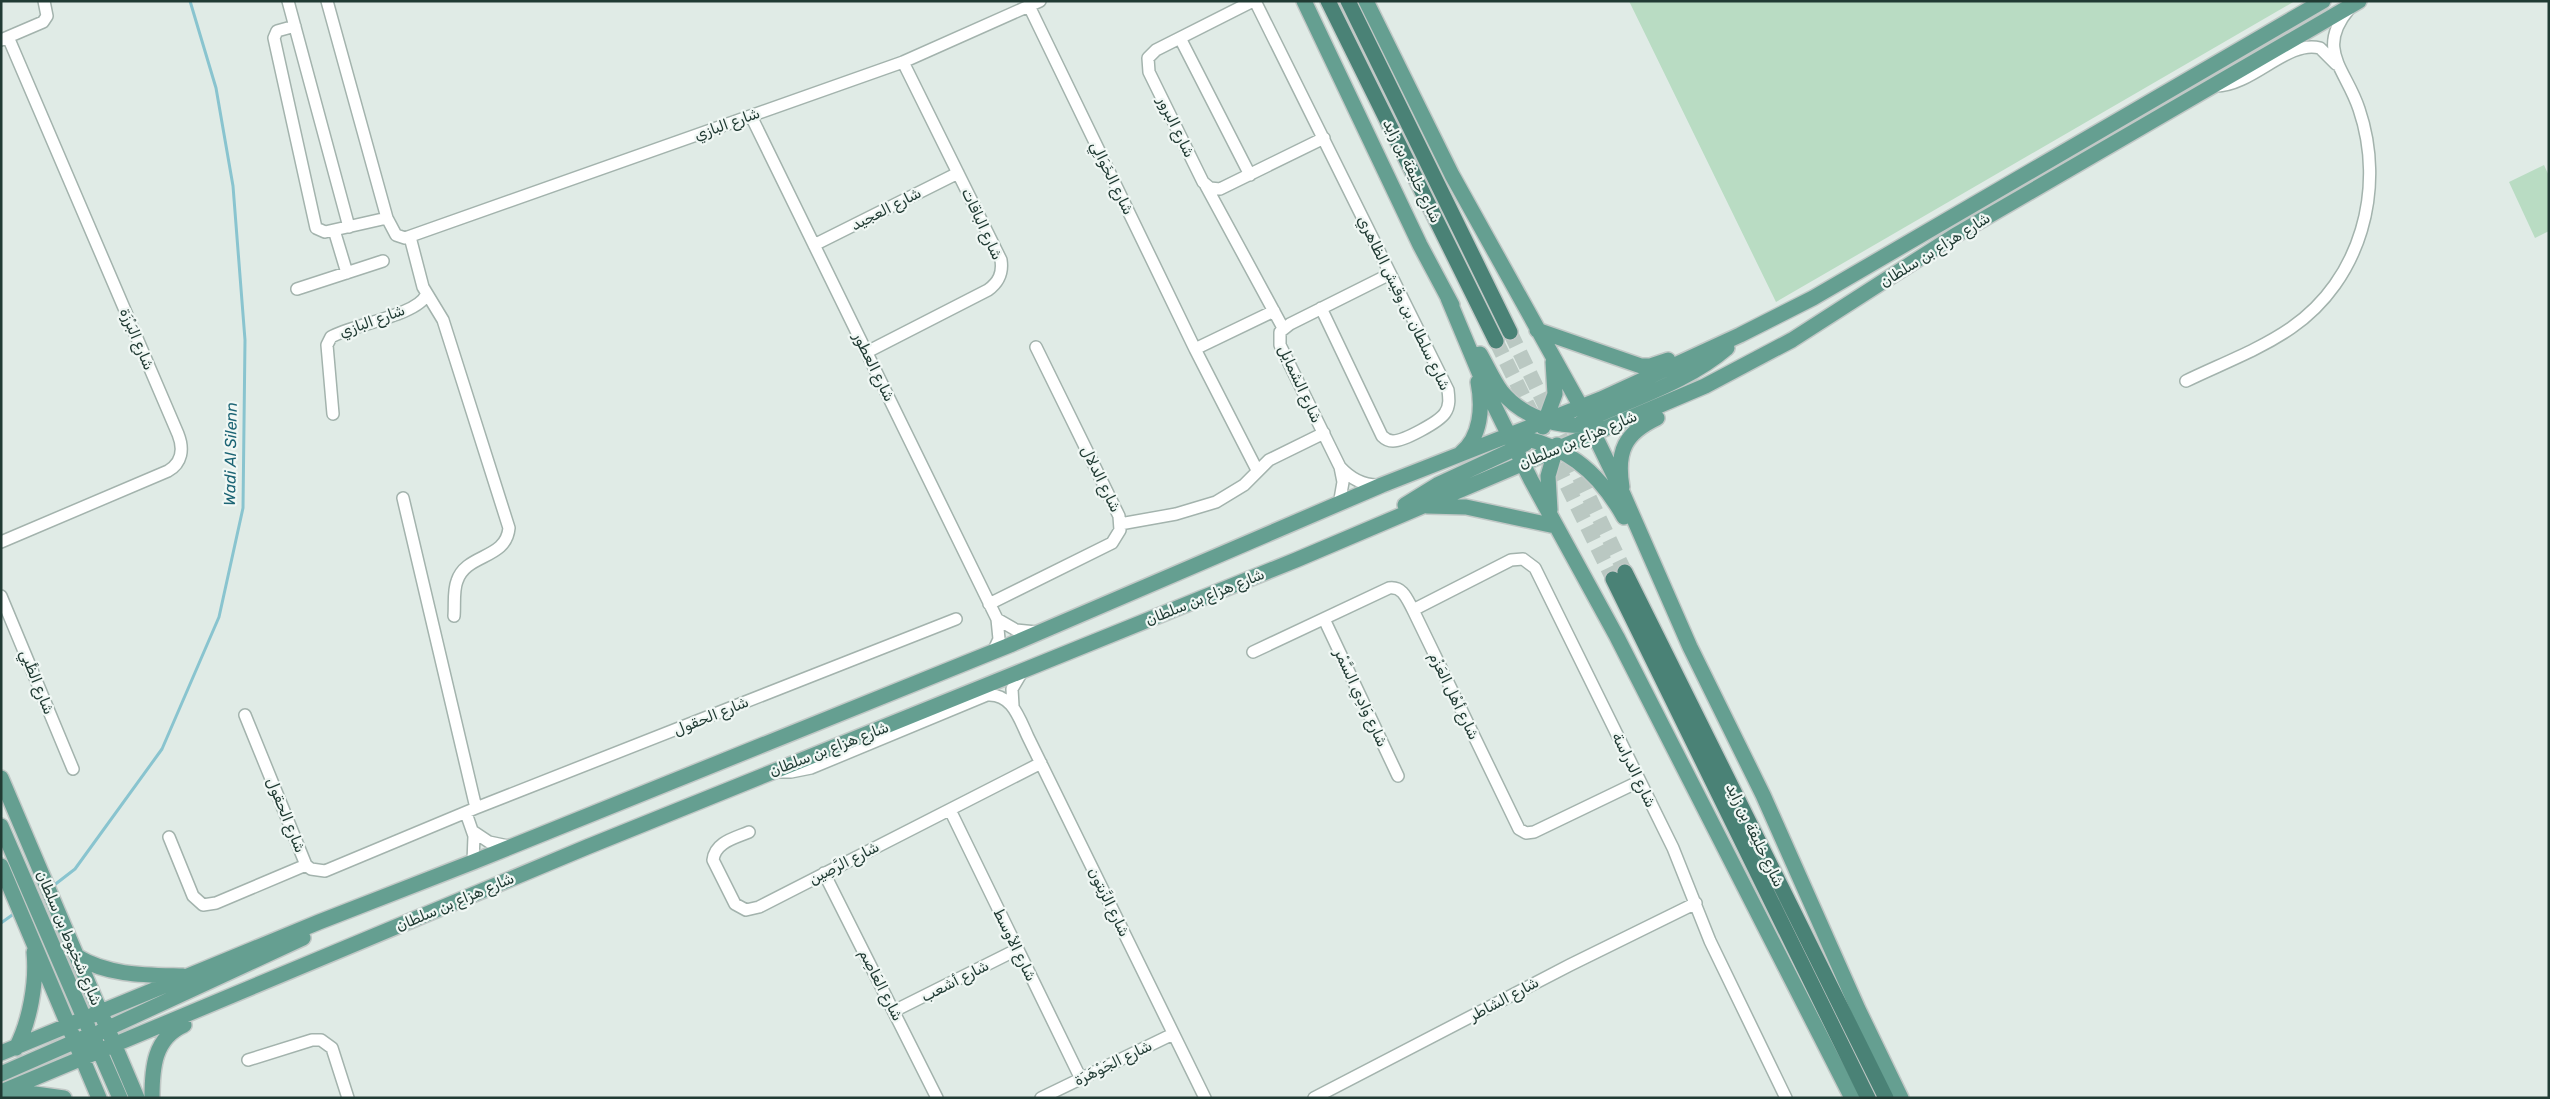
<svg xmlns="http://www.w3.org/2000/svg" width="2550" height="1099" font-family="Rubik,Cairo,sans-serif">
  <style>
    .green { fill: #b9dcc3 }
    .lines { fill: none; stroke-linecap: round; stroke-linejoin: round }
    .stream { stroke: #89c4cf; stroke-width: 3 }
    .trunk-tunnel { stroke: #bac8c2; stroke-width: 15; stroke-dasharray: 15 8; stroke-linecap: butt }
    .minor-casing { stroke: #a3b3ad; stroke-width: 14 }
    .primary-casing { stroke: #c1c8c6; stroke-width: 18 }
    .trunk-casing { stroke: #c1c8c6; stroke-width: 18 }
    .minor { stroke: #fff; stroke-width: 11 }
    .primary { stroke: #659f91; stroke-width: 15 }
    .trunk { stroke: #4a8276; stroke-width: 15 }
    .labels { text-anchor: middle; stroke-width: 4.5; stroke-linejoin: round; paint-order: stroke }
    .street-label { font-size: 15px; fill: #213b34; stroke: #f0f7f4 }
    .water-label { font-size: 16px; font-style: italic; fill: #1d6575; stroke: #f0f7f4 }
  </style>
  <rect width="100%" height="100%" fill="#e0ebe6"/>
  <!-- green -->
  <path class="green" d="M 1629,1 L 2295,1 L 1776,302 Z
    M 2544,165 L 2549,176 L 2549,231 L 2535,238 L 2509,182 Z"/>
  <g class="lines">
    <!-- stream -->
    <path class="stream" d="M 53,886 L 75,869 L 162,749 L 219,617 L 243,508 L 245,340 L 233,186 L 216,88 L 190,1
      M 1,923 L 15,913"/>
    <!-- trunk-tunnel -->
    <path class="trunk-tunnel" d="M 1510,332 L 1625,572
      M 1496,341 L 1613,579"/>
    <defs>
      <path id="minor" d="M 288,1 L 349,227
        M 327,1 L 387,218 L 396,235 L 405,238 L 903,62 L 1040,1
        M 1253,1 L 1156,50 L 1148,58 L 1149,72 L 1203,182 L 1210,188 L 1220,189 L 1324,138
        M 1255,1 L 1448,390 C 1449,398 1450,406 1445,413 C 1439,422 1404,441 1393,441 C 1389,441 1385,439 1382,436 L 1321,308
        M 1029,6 L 1195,349 L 1257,470
        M 295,26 L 277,31 L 274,38 L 316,228 L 325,232 L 387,218
        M 1180,38 L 1250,175
        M 1,40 L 43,22 L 47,16 L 44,1
        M 2216,86 C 2252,86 2288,39 2320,48 L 2336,64
        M 751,116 L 997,619 L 999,639 L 993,652
        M 1206,186 L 1283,328
        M 334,230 L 347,273
        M 410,237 L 423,287 L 443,320 L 509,528 C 506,560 466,553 457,581 C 453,591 455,605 454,616
        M 814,245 L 958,173
        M 297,289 L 383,261
        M 1195,349 L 1274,311
        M 867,352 L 988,290 C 999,282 1003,273 1001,260 L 903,62
        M 2186,381 C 2221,364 2259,350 2291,328 C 2361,280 2386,188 2359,109 C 2346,69 2315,50 2349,9
        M 333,414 L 327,345 L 331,337 C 351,325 418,315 426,295
        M 1340,467 C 1351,479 1363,486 1380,485
        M 403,498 L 476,808
        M 1339,505 L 1343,482 L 1340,467 L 1280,345 L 1280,332 L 1290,324 L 1390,274
        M 1120,524 L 1176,514 L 1216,502 L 1244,485 L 1269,460 L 1324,433
        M 1,542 L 168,471 C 182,463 184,449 178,434 L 8,37
        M 1,596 L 73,769
        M 989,604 L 1112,543 L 1120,530 L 1119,516 L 1036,347
        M 1413,610 L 1511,560 L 1523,559 L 1535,568 L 1673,848 L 1710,941 L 1786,1098
        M 997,619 L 1016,630 L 1036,632
        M 1324,619 L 1398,776
        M 1253,652 L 1389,588 C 1403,586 1407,599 1413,610 L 1519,829 L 1526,833 L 1534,832 L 1640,781
        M 1013,706 L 1012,689 L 1022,672
        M 245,715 L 306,865 L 311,869 L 325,871 L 476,808 L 956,619
        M 778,772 L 791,772 L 811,768 L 987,695 C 1012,693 1019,718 1028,737 L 1205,1098
        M 950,810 L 1081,1079
        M 466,813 L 474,836 L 473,862
        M 474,832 L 489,842 L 508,846
        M 749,832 C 735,838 715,842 713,860 L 735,904 L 746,910 L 759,907 L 1041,763
        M 169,837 L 193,896 L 203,905 L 216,903 L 306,865
        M 824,873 L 937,1098
        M 894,1011 L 1016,950
        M 248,1060 L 312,1040 L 321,1040 L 332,1048 L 348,1098
        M 1041,1098 L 1173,1034
        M 1314,1098 L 1570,965 L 1696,903"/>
      <path id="primary" d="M 1304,1 L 1420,245 L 1452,305
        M 1366,1 L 1452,175 L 1581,407 L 1623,494 L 1690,647 L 1763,795 L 1858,1009 L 1901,1098
        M 1448,298 L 1486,389 L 1531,480 L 1617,637 L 1852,1098
        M 1537,330 L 1641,366 L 1650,366 L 1668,360
        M 1480,354 C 1487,366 1493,380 1501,391 C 1525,420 1561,428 1597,425
        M 1581,423 C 1629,399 1685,384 1727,348
        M 1543,427 L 1555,394 L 1553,362
        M 1509,435 C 1564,444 1597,469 1624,517
        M 1461,453 C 1481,437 1483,407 1478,382
        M 1622,487 C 1616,451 1625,433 1657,418
        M 1405,505 L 1439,484 L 1525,444
        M 1427,506 L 1466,507 L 1555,526
        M 1550,510 L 1548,476 L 1557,445
        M 1,778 L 137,1098
        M 1,826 L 88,1027
        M 1,866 L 99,1098
        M 78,957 C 109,976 148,975 183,976
        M 96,1043 L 120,1098
        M 16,1048 C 30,1021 37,982 34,952
        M 1,1053 L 319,922 L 473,862 L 1010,645 L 1382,485 L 1601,399 L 1740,335 L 1813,298 L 2323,1
        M 83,1059 L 89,1043 L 100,1032 L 303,938
        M 1,1074 L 83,1038
        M 1,1092 L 587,847 L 1296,560 L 1705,386 L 1792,340 L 1954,236 L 2359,1
        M 5,1097 L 35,1094 L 64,1098
        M 152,1098 C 152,1068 154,1038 184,1025"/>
      <path id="trunk" d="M 1328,1 L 1496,341
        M 1348,1 L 1510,332
        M 1625,572 L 1886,1098
        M 1613,579 L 1868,1098"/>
    </defs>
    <!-- minor casing -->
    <use href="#minor" class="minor-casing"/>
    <!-- primary casing -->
    <use href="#primary" class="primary-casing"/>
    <!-- trunk casing -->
    <use href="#trunk" class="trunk-casing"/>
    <!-- minor -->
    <use href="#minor" class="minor"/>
    <!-- primary -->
    <use href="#primary" class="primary"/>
    <!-- trunk -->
    <use href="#trunk" class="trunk"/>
  </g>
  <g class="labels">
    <!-- street labels -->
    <g class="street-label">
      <text transform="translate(727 124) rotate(-20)" y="5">شارع البازي</text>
      <text transform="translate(1176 127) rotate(64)" y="5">شارع البرور</text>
      <text transform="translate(1412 171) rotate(64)" y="5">شارع خليفة بن زايد</text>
      <text transform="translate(1112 178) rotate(64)" y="5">شارع الخَوَالِي</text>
      <text transform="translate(886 209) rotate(-27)" y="5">شارع العجيد</text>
      <text transform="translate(982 224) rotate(65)" y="5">شارع الباقات</text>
      <text transform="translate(1935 250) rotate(-32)" y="5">شارع هزاع بن سلطان</text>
      <text transform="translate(1404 303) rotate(64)" y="5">شارع سلطان بن وقيش الظاهري</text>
      <text transform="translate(372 321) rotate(-20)" y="5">شارع البازي</text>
      <text transform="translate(137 339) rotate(67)" y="5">شارع البَرْزَة</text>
      <text transform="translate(874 367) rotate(64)" y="5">شارع العطور</text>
      <text transform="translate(1300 384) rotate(65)" y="5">شارع الشمايل</text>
      <text transform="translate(1578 440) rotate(-23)" y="5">شارع هزاع بن سلطان</text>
      <text transform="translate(1101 479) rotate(64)" y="5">شارع الدلال</text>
      <text transform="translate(1205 597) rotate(-22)" y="5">شارع هزاع بن سلطان</text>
      <text transform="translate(37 682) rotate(68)" y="5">شارع الظَّبِي</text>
      <text transform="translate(1454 696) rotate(64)" y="5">شارع أهْل العَزْم</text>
      <text transform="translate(1361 698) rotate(65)" y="5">شارع وَادِي السَّمْر</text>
      <text transform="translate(711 716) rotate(-22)" y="5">شارع الحقول</text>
      <text transform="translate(829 749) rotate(-21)" y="5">شارع هزاع بن سلطان</text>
      <text transform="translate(1634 770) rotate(64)" y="5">شارع الدراسة</text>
      <text transform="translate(286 815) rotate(68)" y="5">شارع الحقول</text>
      <text transform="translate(1755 835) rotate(64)" y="5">شارع خليفة بن زايد</text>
      <text transform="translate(844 863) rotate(-27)" y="5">شارع الرَّصِين</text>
      <text transform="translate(455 902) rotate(-23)" y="5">شارع هزاع بن سلطان</text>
      <text transform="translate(1109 902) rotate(64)" y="5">شارع الزَّيتون</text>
      <text transform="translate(69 938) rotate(67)" y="5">شارع شخبوط بن سلطان</text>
      <text transform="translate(1015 945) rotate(64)" y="5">شارع الأوسط</text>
      <text transform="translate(955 981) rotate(-27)" y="5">شارع أشعب</text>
      <text transform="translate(881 985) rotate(63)" y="5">شارع العَاصِم</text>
      <text transform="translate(1504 999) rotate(-28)" y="5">شارع الشاطر</text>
      <text transform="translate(1113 1063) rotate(-26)" y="5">شارع الجَوْهَرَة</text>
    </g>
    <!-- water labels -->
    <g class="water-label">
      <text transform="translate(230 454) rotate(-89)" y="6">Wadi Al Silenn</text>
    </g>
  </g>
  <!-- border -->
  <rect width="2550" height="1099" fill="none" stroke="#213b34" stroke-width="5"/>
</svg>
